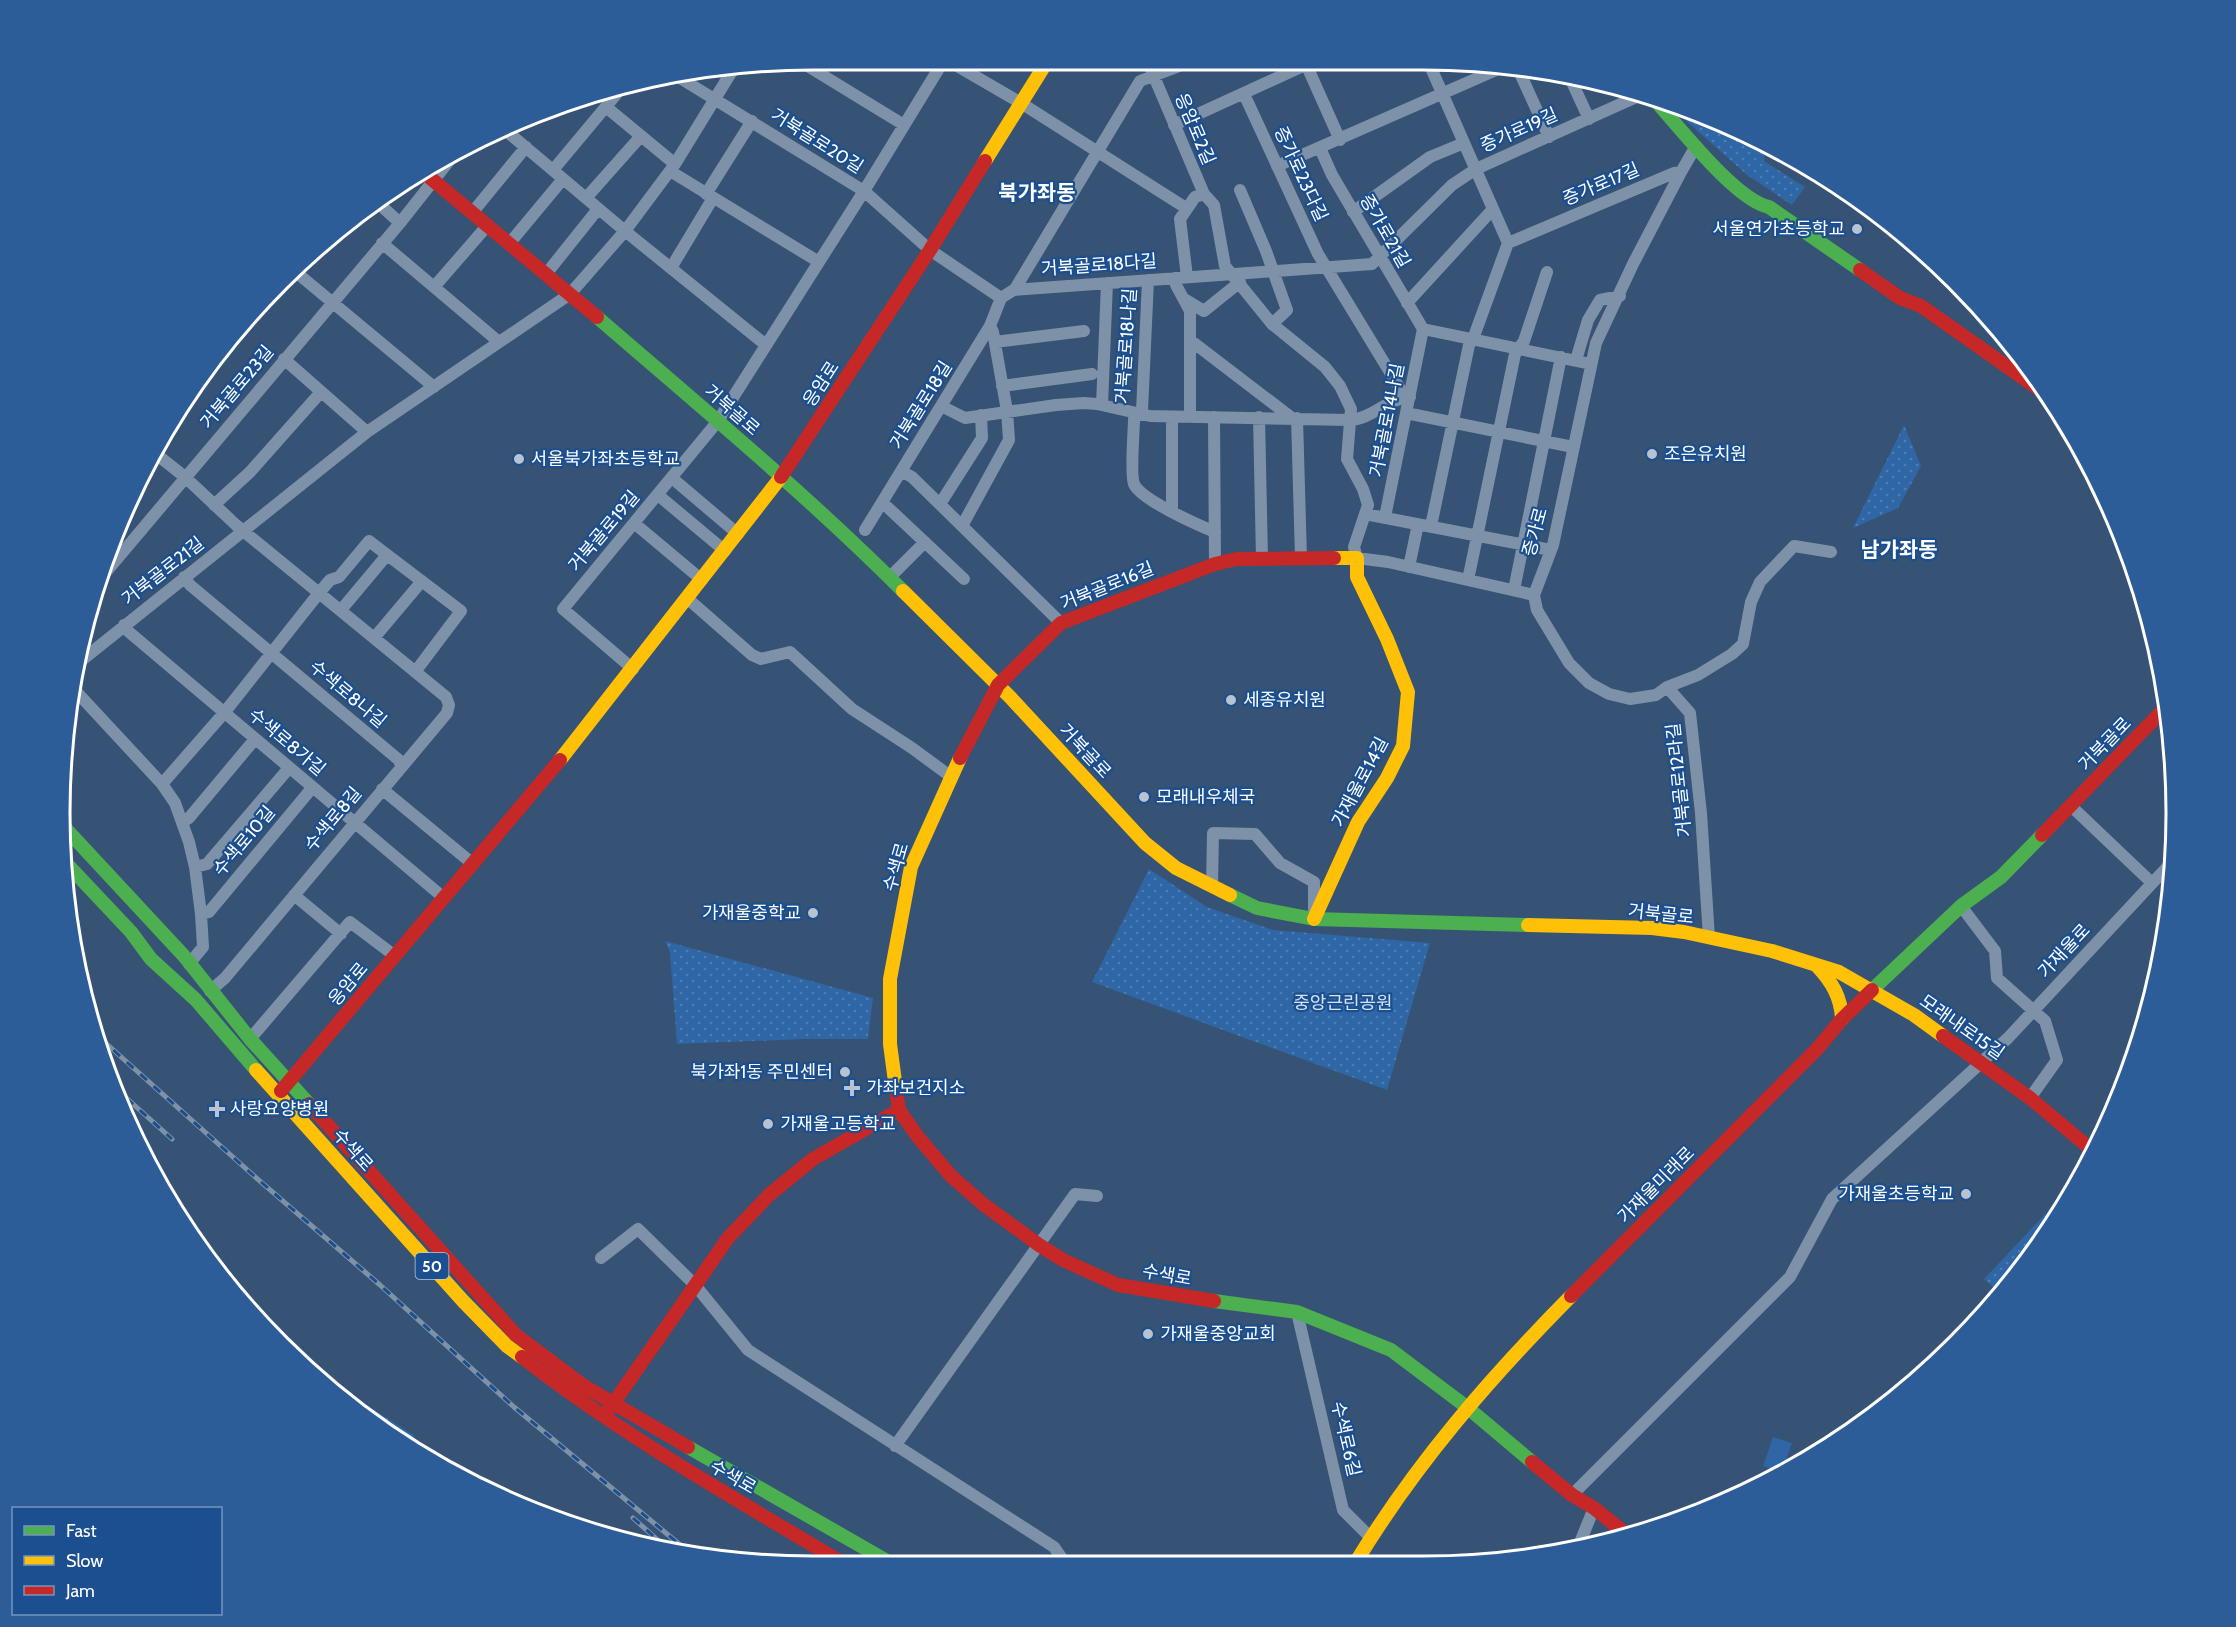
<svg xmlns="http://www.w3.org/2000/svg" width="2236" height="1627" font-family="Cabin,'Noto Sans KR',sans-serif">
  <style>
    .grass { fill: #2f66a5 }
    .park { fill: url(#park-dots) }
    .lines { fill: none; stroke-linecap: round; stroke-linejoin: round }
    .street { stroke: #7d92a8; stroke-width: 12 }
    .fast { stroke: #4caf50; stroke-width: 14 }
    .slow { stroke: #ffc107; stroke-width: 14 }
    .jam { stroke: #c62828; stroke-width: 14 }
    .rail-casing { stroke: #7e92a7; stroke-width: 5 }
    .rail { stroke: #1b4f8f; stroke-width: 3; stroke-dasharray: 9; stroke-linecap: butt }
    .poi-dot { fill: #b9c2ce; stroke: #1b4f8f; stroke-width: 2 }
    .labels { text-anchor: middle; stroke-width: 4.5; stroke-linejoin: round; paint-order: stroke }
    .shield { fill: #1b4f8f; stroke: #bbcadd; stroke-width: 1.5 }
    .shield-label { font-size: 16px; font-weight: bold; fill: #fff }
    .street-label { font-size: 18px; fill: #fff; stroke: #1b4f8f }
    .poi-label { font-size: 18px; fill: #fff; stroke: #1b4f8f; text-anchor: start }
    .park-label { font-size: 18px; fill: #cfe3fa; stroke: #1b4f8f }
    .quarter-label { font-size: 21px; font-weight: bold; fill: #fff; stroke: #1b4f8f }
    .rim { fill: none; stroke: #fff; stroke-width: 3 }
  </style>
  <defs>
    <pattern id="park-dots" width="8" height="8" patternUnits="userSpaceOnUse" patternTransform="scale(1.5)"><rect width="8" height="8" fill="#2f66a5"/><path d="M2 2h.1M6 6h.1" fill="none" stroke="#4e7db2" stroke-width="1.8" stroke-linecap="round"/></pattern>
  </defs>
  <rect width="100%" height="100%" fill="#365274"/>
  <!-- grass -->
  <path class="grass" d="M 1773,1437 L 1792,1443 L 1783,1468 L 1778,1471 L 1763,1466 Z"/>
  <!-- park -->
  <path class="park" d="M 1690,110 C 1702,116 1713,124 1724,129 C 1729,132 1733,130 1738,132 C 1752,137 1768,145 1764,161 L 1805,187 L 1792,205 L 1747,175 L 1684,119 Z
    M 1904,425 L 1921,466 L 1898,508 L 1853,528 Z
    M 1149,869 L 1207,907 L 1273,930 L 1430,943 L 1387,1090 L 1092,982 Z
    M 665,941 L 873,998 L 868,1039 L 804,1039 L 677,1044 L 670,952 Z
    M 2082,1175 L 2075,1190 L 2001,1294 L 1984,1279 Z
    M 316,1373 L 415,1436 L 407,1443 L 355,1411 Z"/>
  <g class="lines">
    <!-- street -->
    <path class="street" d="M 947,60 L 1021,103 L 1186,208
      M 1147,60 L 1204,194 L 1214,205 L 1225,266 L 1272,324 L 1325,367 L 1340,386 L 1351,409 L 1347,459 L 1363,489 L 1368,505 L 1354,547 L 1357,558 L 1388,562 L 1534,595
      M 1428,61 L 1508,243 L 1674,173 L 1681,172 L 1696,146
      M 801,62 L 904,125
      M 1306,64 L 1340,140
      M 1520,73 L 1549,137
      M 680,78 L 864,191 L 930,250 L 1001,298
      M 1571,80 L 1589,119
      M 1244,94 L 1318,254 L 1402,392 L 1410,397
      M 606,107 L 675,164
      M 1174,125 L 1316,60
      M 504,129 L 625,231 L 766,345
      M 1320,148 L 1332,175 L 1423,329
      M 1277,166 L 1496,70
      M 553,170 L 624,85
      M 670,171 L 819,262
      M 1681,172 L 1633,264 L 1596,343 L 1553,545 L 1534,595 L 1537,610 L 1569,663 L 1589,683 L 1609,694 L 1630,699 L 1656,695 L 1667,687 L 1698,675 L 1732,654 L 1743,644 L 1751,602 L 1760,582 L 1794,546 L 1831,552
      M 1240,190 L 1266,251 L 1287,310 L 1272,324
      M 706,194 L 752,121
      M 586,198 L 641,136
      M 377,202 L 400,223
      M 1353,212 L 1430,157 L 1464,143
      M 472,213 L 526,147
      M 382,243 L 499,342
      M 509,244 L 563,179
      M 671,268 L 713,198
      M 297,273 L 434,387
      M 546,274 L 598,209
      M 1187,277 L 1180,219 L 1195,197 L 1204,194
      M 1175,278 L 1176,285 L 1190,311 L 1190,417
      M 1148,280 L 1142,411 L 1134,419 C 1134,431 1130,475 1134,484 C 1141,500 1198,525 1215,532
      M 434,287 L 487,226
      M 1014,290 L 1372,264 L 1452,185 L 1476,169 L 1643,94
      M 1184,299 L 1204,311 L 1240,282
      M 1407,303 L 1493,209
      M 1423,329 L 1591,364
      M 1190,340 L 1292,418
      M 995,342 L 1084,331
      M 284,359 L 367,432
      M 1576,360 L 1588,320 L 1600,300 L 1620,296
      M 1002,386 L 1092,374
      M 1102,405 L 1107,283
      M 941,406 L 965,418 L 1056,405 L 1084,403 L 1097,404 L 1150,416 L 1350,420 C 1372,419 1388,398 1410,397
      M 1406,413 L 1573,447
      M 1214,417 L 1215,564
      M 1259,417 L 1262,559
      M 1297,418 L 1301,558
      M 156,454 L 185,477 L 236,525 L 446,697 L 449,705 L 447,713 L 225,978 L 210,991
      M 901,471 L 912,477 L 1061,623
      M 672,478 L 738,534
      M 658,495 L 725,551
      M 882,502 L 964,579
      M 940,504 L 982,438 L 981,415
      M 214,505 L 250,472 L 321,392
      M 1172,511 L 1172,417
      M 1365,514 L 1551,550
      M 1385,517 L 1423,329
      M 634,523 L 702,580
      M 962,526 L 1009,440 L 1007,411 L 993,332 L 990,326
      M 1431,526 L 1469,345 L 1473,339 L 1508,243
      M 865,530 L 990,326 L 1001,298 L 1015,289 L 1140,81 L 1195,60
      M 1409,567 L 1418,524
      M 184,577 L 190,585 L 399,760 L 401,766
      M 890,577 L 925,542
      M 101,578 L 400,223 L 456,152
      M 1468,580 L 1515,354 L 1524,341 L 1547,272
      M 1514,590 L 1561,357
      M 688,599 L 752,655 L 761,659 L 790,652 L 852,709 L 912,748 L 950,776
      M 341,610 L 387,555
      M 124,625 L 129,632 L 444,898
      M 374,638 L 422,581
      M 77,664 L 367,432 L 570,294 L 625,231 L 675,164 L 732,71
      M 633,669 L 563,609 L 718,421 L 864,191 L 944,60
      M 72,687 L 162,784 L 175,803 L 189,842 L 195,867 L 201,914 L 203,947 L 189,964
      M 1667,687 L 1690,713 L 1701,813 L 1709,938
      M 162,784 L 224,713 L 319,593 L 330,580 L 339,577 L 369,541 L 461,611 L 415,672
      M 382,789 L 473,864
      M 2071,806 L 2152,883
      M 182,822 L 189,818 L 255,739
      M 195,867 L 207,864 L 289,768
      M 1212,886 L 1213,833 L 1255,834 L 1280,863 L 1314,882 L 1314,916
      M 294,895 L 341,934
      M 1961,906 L 1995,951 L 1997,978 L 2045,1021 L 2057,1060 L 2030,1098
      M 201,914 L 209,912 L 312,788
      M 250,1039 L 350,922 L 395,956
      M 601,1258 L 638,1229 L 695,1285 L 748,1350 L 1054,1547 L 1065,1563
      M 1297,1312 L 1343,1510 L 1370,1537
      M 895,1446 L 1075,1194 L 1097,1196
      M 1572,1495 L 1790,1277 L 1832,1199 L 2008,1038 L 2171,863
      M 1579,1545 L 1594,1508"/>
    <!-- fast -->
    <path class="fast" d="M 1653,98 C 1678,125 1735,200 1769,207 L 1860,270
      M 597,317 C 701,407 806,494 903,591
      M 66,829 L 184,956 L 250,1039 L 309,1104
      M 66,863 L 131,932 L 151,959 L 196,1000 L 256,1070
      M 1230,895 L 1257,908 L 1314,919 L 1528,925
      M 1872,990 L 1961,906 L 2001,877 L 2042,835
      M 1214,1301 L 1297,1312 L 1391,1350 L 1468,1408 L 1532,1462
      M 688,1447 L 894,1565"/>
    <!-- slow -->
    <path class="slow" d="M 985,161 L 1048,60
      M 903,591 L 1010,697 L 1145,843 L 1176,868 L 1230,895
      M 560,760 L 781,477
      M 1314,919 L 1358,822 L 1387,778 L 1403,746 L 1408,692 L 1387,639 L 1357,577 L 1357,558 L 1334,558
      M 1528,925 L 1652,928 L 1684,932 L 1772,951 L 1839,972 L 1914,1015 L 1943,1036
      M 1817,966 C 1832,982 1841,997 1842,1019
      M 256,1070 L 463,1301 L 507,1346 L 522,1357
      M 896,1089 L 890,1044 L 890,979 L 911,867 L 960,758
      M 1356,1562 C 1416,1463 1490,1378 1571,1296"/>
    <!-- jam -->
    <path class="jam" d="M 422,171 L 597,317
      M 1860,270 L 1900,298 L 1921,306 L 2043,392
      M 781,477 L 930,250 L 985,161
      M 960,758 L 998,685 L 1061,623 L 1215,564 L 1237,559 L 1334,558
      M 2042,835 L 2165,708
      M 1943,1036 L 2030,1098 L 2093,1151
      M 896,1089 L 899,1110 L 918,1137 L 951,1176 L 983,1204 L 1039,1245 L 1063,1260 L 1118,1285 L 1214,1301
      M 281,1091 L 560,760
      M 309,1104 L 516,1335 L 584,1386 L 688,1447
      M 1571,1296 L 1818,1048 L 1842,1019 L 1872,990
      M 522,1357 C 623,1436 736,1499 846,1565
      M 606,1414 L 728,1238 L 769,1195 L 813,1159 L 899,1110
      M 1532,1462 L 1572,1495 L 1594,1508 L 1625,1533"/>
    <defs>
      <path id="rail" d="M 100,1038 L 253,1175 L 380,1285 L 514,1407 L 690,1553
        M 113,1086 L 172,1139
        M 633,1518 L 669,1550"/>
    </defs>
    <!-- rail casing -->
    <use href="#rail" class="rail-casing"/>
    <!-- rail -->
    <use href="#rail" class="rail"/>
  </g>
  <!-- markers -->
  <g class="poi-dot">
    <circle cx="1857" cy="229" r="6"/>
    <circle cx="1652" cy="454" r="6"/>
    <circle cx="519" cy="459" r="6"/>
    <circle cx="1231" cy="700" r="6"/>
    <circle cx="1144" cy="797" r="6"/>
    <circle cx="813" cy="913" r="6"/>
    <circle cx="845" cy="1072" r="6"/>
    <path d="M849 1079h6v6h6v6h-6v6h-6v-6h-6v-6h6z"/>
    <path d="M214 1100h6v6h6v6h-6v6h-6v-6h-6v-6h6z"/>
    <circle cx="768" cy="1124" r="6"/>
    <circle cx="1966" cy="1194" r="6"/>
    <circle cx="1148" cy="1334" r="6"/>
  </g>
  <g class="labels">
    <!-- shield labels -->
    <rect class="shield" x="415.5" y="1253" width="33" height="26" rx="4.5"/>
    <g class="shield-label">
      <text x="432" y="1272">50</text>
    </g>
    <!-- street labels -->
    <g class="street-label">
      <text transform="translate(1195 129) rotate(67)" y="6">응암로2길</text>
      <text transform="translate(1519 130) rotate(-24)" y="6">증가로19길</text>
      <text transform="translate(817 141) rotate(32)" y="6">거북골로20길</text>
      <text transform="translate(1301 174) rotate(65)" y="6">증가로23다길</text>
      <text transform="translate(1601 184) rotate(-23)" y="6">증가로17길</text>
      <text transform="translate(1385 231) rotate(60)" y="6">증가로21길</text>
      <text transform="translate(1099 265) rotate(-4)" y="6">거북골로18다길</text>
      <text transform="translate(1126 346) rotate(-86)" y="6">거북골로18나길</text>
      <text transform="translate(821 384) rotate(-57)" y="6">응암로</text>
      <text transform="translate(237 387) rotate(-50)" y="6">거북골로23길</text>
      <text transform="translate(921 405) rotate(-58)" y="6">거북골로18길</text>
      <text transform="translate(732 410) rotate(41)" y="6">거북골로</text>
      <text transform="translate(1387 420) rotate(-79)" y="6">거북골로14나길</text>
      <text transform="translate(604 531) rotate(-50)" y="6">거북골로19길</text>
      <text transform="translate(1535 532) rotate(-75)" y="6">증가로</text>
      <text transform="translate(163 571) rotate(-38)" y="6">거북골로21길</text>
      <text transform="translate(1107 586) rotate(-22)" y="6">거북골로16길</text>
      <text transform="translate(348 694) rotate(40)" y="6">수색로8나길</text>
      <text transform="translate(287 742) rotate(40)" y="6">수색로8가길</text>
      <text transform="translate(2105 744) rotate(-46)" y="6">거북골로</text>
      <text transform="translate(1085 751) rotate(47)" y="6">거북골로</text>
      <text transform="translate(1679 780) rotate(-96)" y="6">거북골로12라길</text>
      <text transform="translate(1360 782) rotate(-62)" y="6">가재울로14길</text>
      <text transform="translate(333 819) rotate(-50)" y="6">수색로8길</text>
      <text transform="translate(244 841) rotate(-50)" y="6">수색로10길</text>
      <text transform="translate(896 867) rotate(-74)" y="6">수색로</text>
      <text transform="translate(1661 914) rotate(6)" y="6">거북골로</text>
      <text transform="translate(2064 951) rotate(-47)" y="6">가재울로</text>
      <text transform="translate(348 984) rotate(-50)" y="6">응암로</text>
      <text transform="translate(1962 1027) rotate(35)" y="6">모래내로15길</text>
      <text transform="translate(353 1150) rotate(48)" y="6">수색로</text>
      <text transform="translate(1656 1185) rotate(-45)" y="6">가재울미래로</text>
      <text transform="translate(1167 1275) rotate(10)" y="6">수색로</text>
      <text transform="translate(1346 1439) rotate(77)" y="6">수색로6길</text>
      <text transform="translate(733 1477) rotate(30)" y="6">수색로</text>
    </g>
    <!-- poi labels -->
    <g class="poi-label">
      <text x="1845" y="235" text-anchor="end">서울연가초등학교</text>
      <text x="1664" y="460">조은유치원</text>
      <text x="531" y="465">서울북가좌초등학교</text>
      <text x="1243" y="706">세종유치원</text>
      <text x="1156" y="803">모래내우체국</text>
      <text x="801" y="919" text-anchor="end">가재울중학교</text>
      <text x="833" y="1078" text-anchor="end">북가좌1동 주민센터</text>
      <text x="866" y="1094">가좌보건지소</text>
      <text x="230" y="1115">사랑요양병원</text>
      <text x="780" y="1130">가재울고등학교</text>
      <text x="1954" y="1200" text-anchor="end">가재울초등학교</text>
      <text x="1160" y="1340">가재울중앙교회</text>
    </g>
    <!-- park labels -->
    <g class="park-label">
      <text x="1343" y="1009">중앙근린공원</text>
    </g>
    <!-- quarter labels -->
    <g class="quarter-label">
      <text x="1037" y="200">북가좌동</text>
      <text x="1899" y="557">남가좌동</text>
    </g>
  </g>
  <!-- crop -->
  <path d="M0 0H2236V1627H0ZM813 70H1423A743 743 0 0 1 2166 813V813A743 743 0 0 1 1423 1556H813A743 743 0 0 1 70 813V813A743 743 0 0 1 813 70Z" fill="#2d5d98" fill-rule="evenodd"/>
  <path class="rim" d="M813 70H1423A743 743 0 0 1 2166 813V813A743 743 0 0 1 1423 1556H813A743 743 0 0 1 70 813V813A743 743 0 0 1 813 70Z"/>
  <!-- legend -->
  <rect x="12" y="1507" width="210" height="108" fill="#1b4f8f" stroke="#7695bc" stroke-width="1.5"/>
  <rect x="24" y="1526" width="30" height="9" fill="#4caf50" stroke="#7695bc" stroke-width="1.5"/>
  <text x="66" y="1537" font-size="18" fill="#ffffff">Fast</text>
  <rect x="24" y="1556" width="30" height="9" fill="#ffc107" stroke="#7695bc" stroke-width="1.5"/>
  <text x="66" y="1567" font-size="18" fill="#ffffff">Slow</text>
  <rect x="24" y="1586" width="30" height="9" fill="#c62828" stroke="#7695bc" stroke-width="1.5"/>
  <text x="66" y="1597" font-size="18" fill="#ffffff">Jam</text>
</svg>
